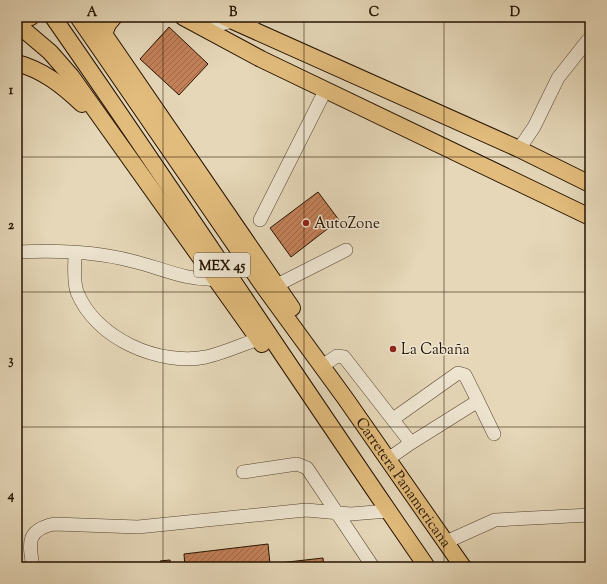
<svg xmlns="http://www.w3.org/2000/svg" width="607" height="584" font-family="'Sorts Mill Goudy',serif">
  <style>
    .building { fill: url(#building-hatch); stroke: #251200 }
    .lines { fill: none; stroke-linecap: round; stroke-linejoin: round }
    .minor-casing { stroke: #55432e; stroke-width: 14 }
    .major-casing { stroke: #251200; stroke-width: 18 }
    .minor { stroke: #eee5d1; stroke-width: 13 }
    .major { stroke: #e2bc7c; stroke-width: 16 }
    .grid { fill: none; stroke: #251200; stroke-width: 1; stroke-opacity: 0.55 }
    .poi-dot { fill: #8f2418; stroke: #eee5d1; stroke-width: 1.5 }
    .labels { text-anchor: middle; stroke-width: 3; stroke-linejoin: round; paint-order: stroke }
    .shield { fill: #eee5d1; stroke: #61513f; stroke-width: 1 }
    .shield-label { font-size: 14px; font-weight: bold; fill: #251200 }
    .poi-label { font-size: 15px; fill: #251200; stroke: #eee5d1; text-anchor: start }
    .street-label { font-size: 15px; fill: #251200; stroke: #eee5d1 }
    .neatline { fill: none; stroke: #251200; stroke-width: 1.5 }
    .grid-label { font-size: 13px; text-anchor: middle; font-weight: bold; fill: #251200 }
  </style>
  <defs>
    <pattern id="building-hatch" width="6" height="6" patternUnits="userSpaceOnUse"><rect width="6" height="6" fill="#c48159"/><path d="M-1 1l2-2M0 6l6-6M5 7l2-2" fill="none" stroke="#9f6847"/></pattern>
  </defs>
  <rect width="100%" height="100%" fill="#e5d7b8"/>
  <filter id="stains"><feTurbulence type="fractalNoise" baseFrequency=".005" numOctaves="4"/><feColorMatrix values="0 0 0 0 .2 0 0 0 0 .09 0 0 0 0 .02 0 0 0 .5 -.17"/></filter>
  <radialGradient id="worn" r=".72"><stop offset=".6" stop-color="#630" stop-opacity="0"/><stop offset="1" stop-color="#630" stop-opacity=".3"/></radialGradient>
  <!-- building -->
  <path class="building" d="M 169,27 L 208,64 L 179,95 L 140,59 Z
    M 318,192 L 339,220 L 291,257 L 270,228 Z
    M 268,544 L 270,564 L 323,558 L 324,567 L 185,567 L 184,554 Z
    M 170,560 L 171,567 L 135,567 L 161,563 L 160,561 Z"/>
  <g class="lines">
    <defs>
      <path id="minor" d="M 203,29 L 232,21 L 257,17
        M 519,149 L 534,127 L 558,78 L 588,40 L 590,40
        M 260,220 L 325,91
        M 17,252 C 55,250 95,251 132,261 C 159,267 186,281 215,279
        M 75,253 C 75,265 73,280 77,292 C 96,339 159,366 206,357 C 224,353 241,345 258,339
        M 277,285 L 346,250
        M 328,362 L 337,356 L 344,357 L 411,443 L 388,459
        M 478,401 L 494,434
        M 393,419 L 458,373 L 465,375 L 478,401 L 411,443
        M 243,472 L 297,464 L 307,468 L 373,567
        M 446,542 L 495,520 L 590,515
        M 33,567 C 29,543 26,530 54,524 L 138,527 L 306,510 L 351,514 L 388,511"/>
      <g id="major">
        <path d="M 53,17 C 180,199 301,385 427,567"/>
        <path id="s1" d="M 78,17 L 264,287 L 345,398 L 463,567"/>
        <path d="M 95,17 L 104,34 L 292,308"/>
        <path d="M 183,17 L 261,59 L 590,217"/>
        <path d="M 224,17 L 519,149 L 590,184"/>
        <path d="M 17,21 L 31,17"/>
        <path d="M 17,24 L 50,52 L 71,76 L 262,344"/>
        <path d="M 104,34 L 108,24 L 114,17"/>
        <path d="M 17,63 C 43,70 63,86 82,104"/>
      </g>
    </defs>
    <!-- minor casing -->
    <use href="#minor" class="minor-casing"/>
    <!-- major casing -->
    <use href="#major" class="major-casing"/>
    <!-- minor -->
    <use href="#minor" class="minor"/>
    <!-- major -->
    <use href="#major" class="major"/>
  </g>
  <!-- grid -->
  <path class="grid" d="M 163,17 L 163,567M 304,17 L 304,567M 444,17 L 444,567M 17,157 L 590,157M 17,292 L 590,292M 17,427 L 590,427"/>
  <!-- markers -->
  <g class="poi-dot">
    <circle cx="306" cy="223" r="4"/>
    <circle cx="393" cy="349" r="4"/>
  </g>
  <g class="labels">
    <!-- shield labels -->
    <rect class="shield" x="194" y="253" width="56" height="24" rx="3"/>
    <g class="shield-label">
      <text x="222" y="270">MEX 45</text>
    </g>
    <!-- poi labels -->
    <g class="poi-label">
      <text x="314" y="228">AutoZone</text>
      <text x="401" y="354">La Cabaña</text>
    </g>
    <!-- street labels -->
    <g class="street-label">
      <text dy="5" stroke="none"><textPath href="#s1" startOffset="568">Carretera Panamericana</textPath></text>
    </g>
  </g>
  <!-- margin -->
  <rect width="607" height="584" fill="none" stroke="#e5d7b8" stroke-width="44"/>
  <rect x="22" y="22" width="563" height="540" class="neatline"/>
  <g class="grid-label">
    <text x="92" y="16">A</text>
    <text x="233" y="16">B</text>
    <text x="374" y="16">C</text>
    <text x="515" y="16">D</text>
    <text x="11" y="94">1</text>
    <text x="11" y="229">2</text>
    <text x="11" y="364">3</text>
    <text x="11" y="499">4</text>
  </g>
  <rect width="100%" height="100%" filter="url(#stains)"/>
  <rect width="100%" height="100%" fill="url(#worn)"/>
</svg>
